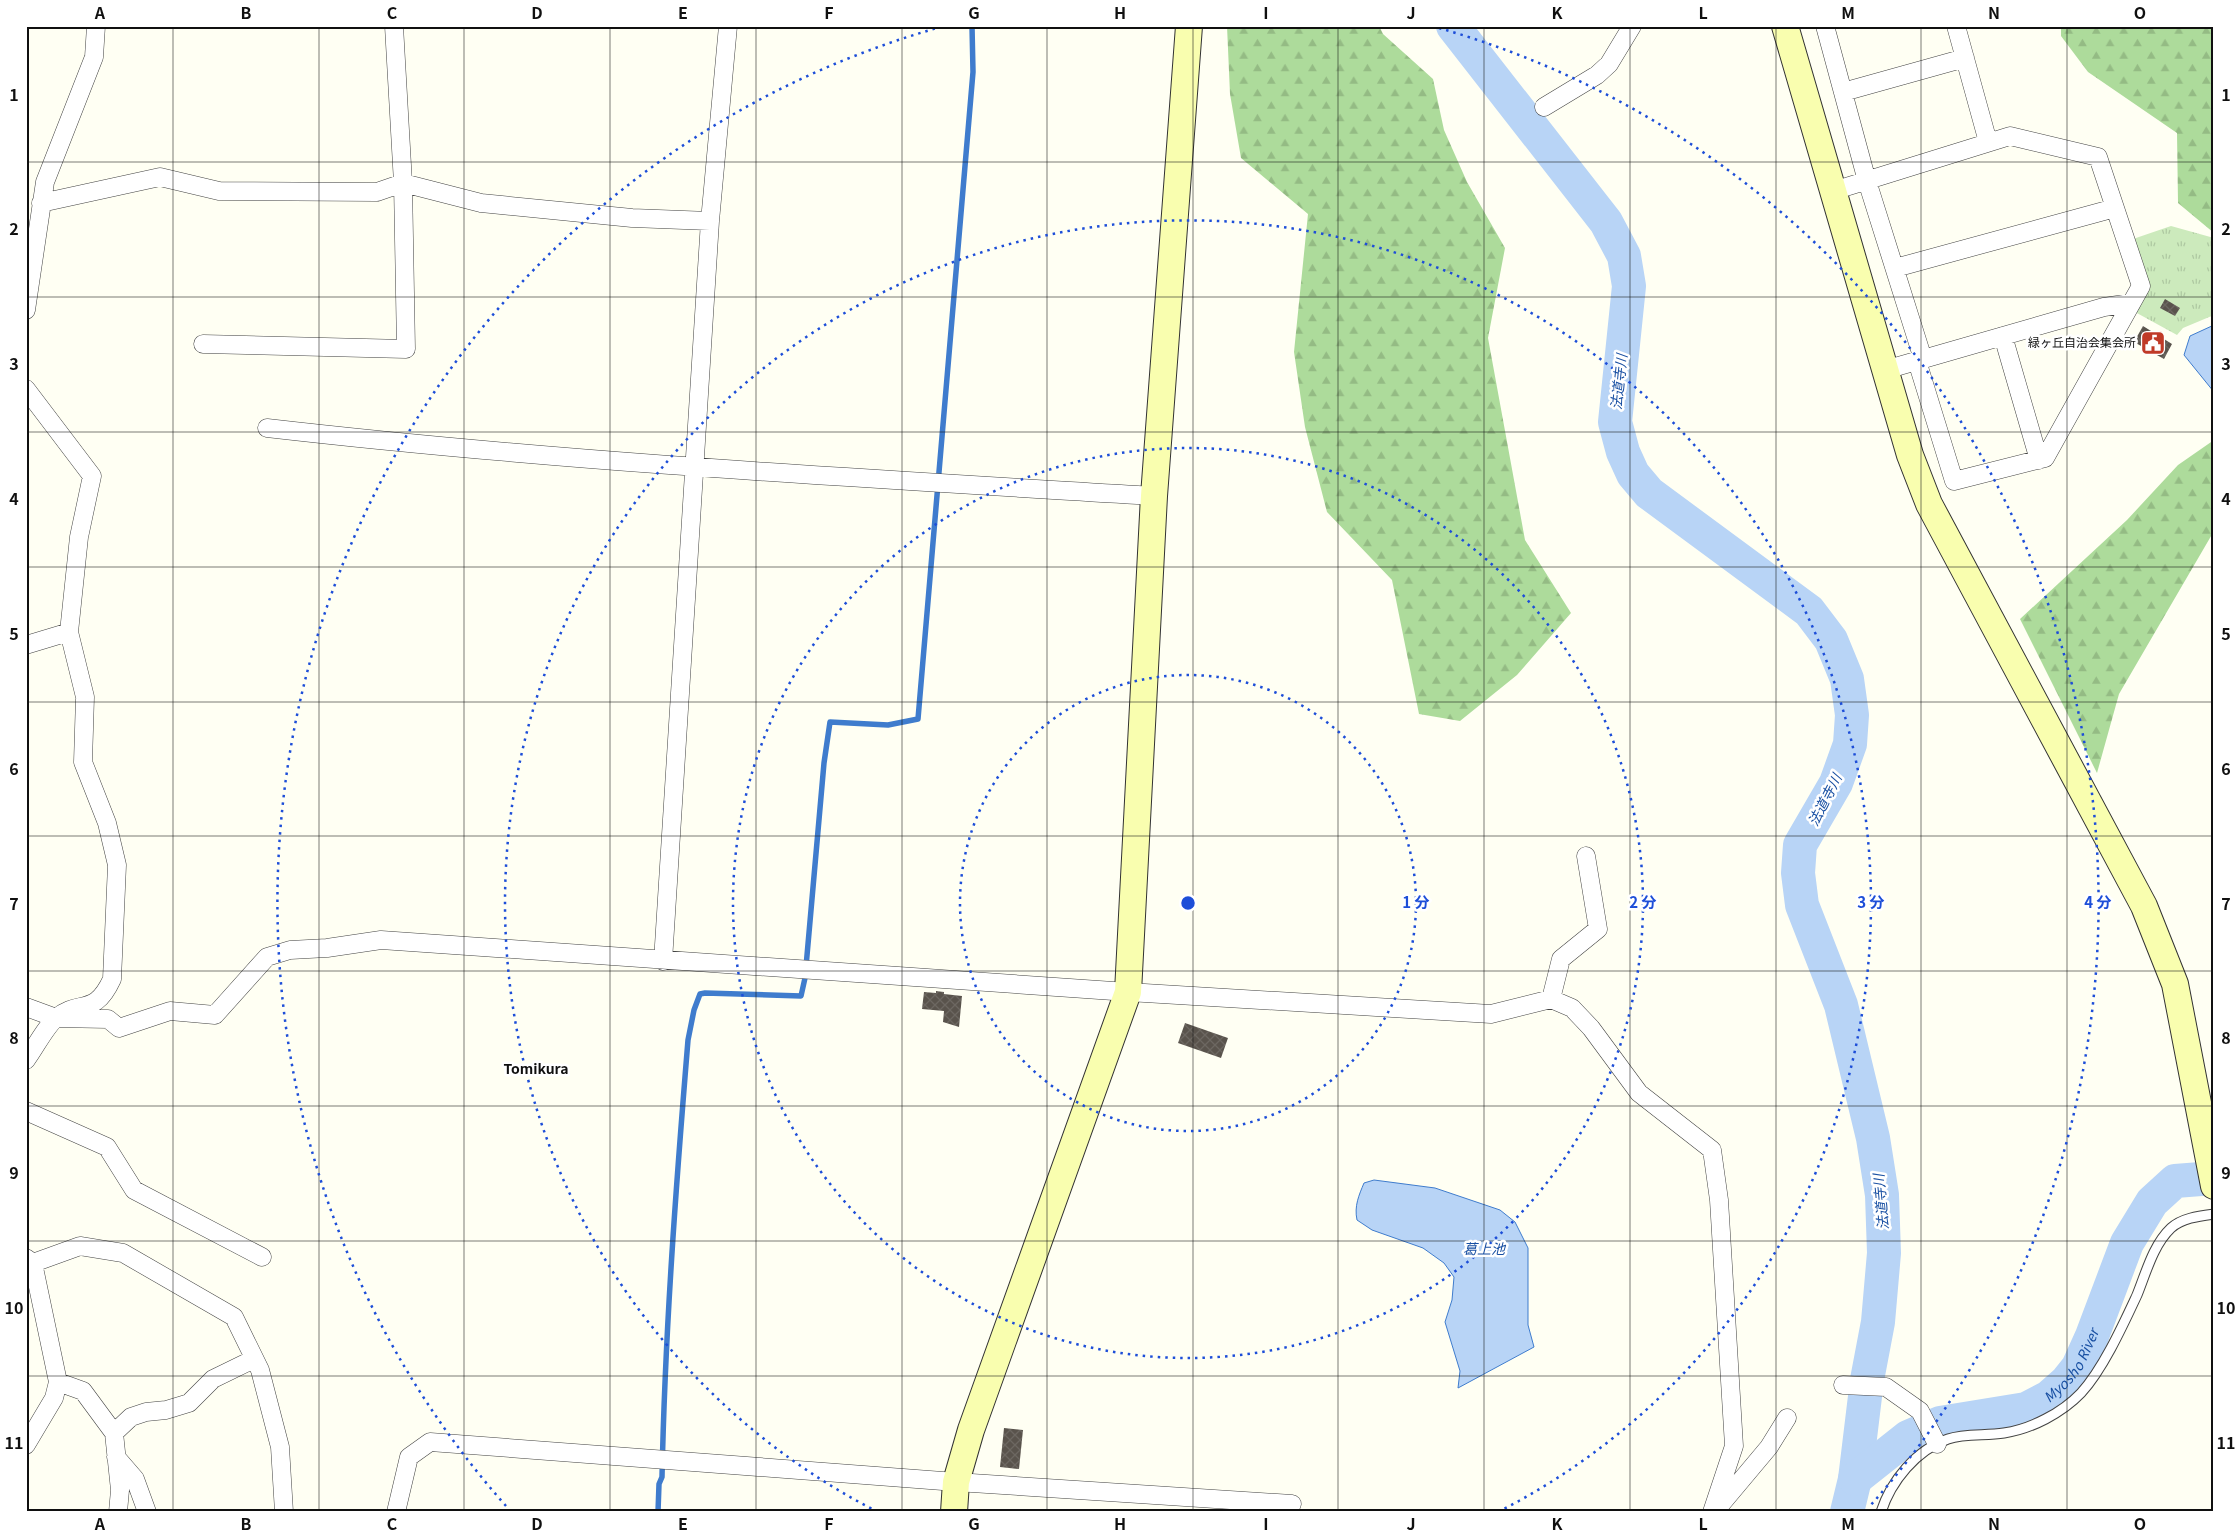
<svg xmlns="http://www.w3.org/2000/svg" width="2240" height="1538" font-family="Georgia,'Noto Sans JP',serif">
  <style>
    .grass { fill: url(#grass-tufts) }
    .forest { fill: url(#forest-firs) }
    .water { fill: #b8d4f6; stroke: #3f7ccd }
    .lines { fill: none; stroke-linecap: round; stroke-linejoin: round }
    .stream { stroke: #3f7ccd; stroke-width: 5.5 }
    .river { stroke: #b8d4f6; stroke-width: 34 }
    .building { fill: url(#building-cross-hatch) }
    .lane-casing { stroke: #434343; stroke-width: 11 }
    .street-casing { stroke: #434343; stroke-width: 19 }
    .secondary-casing { stroke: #323232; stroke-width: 28 }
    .lane { stroke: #fff; stroke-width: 9 }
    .street { stroke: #fff; stroke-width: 18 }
    .secondary { stroke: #f9feaf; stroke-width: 26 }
    .grid { fill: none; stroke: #101010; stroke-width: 1; stroke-opacity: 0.55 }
    .ring { fill: none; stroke: #1d4ed8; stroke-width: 2.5; stroke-dasharray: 2.5 5 }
    .labels { text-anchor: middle; stroke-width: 5; stroke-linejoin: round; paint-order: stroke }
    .poi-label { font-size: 12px; fill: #101010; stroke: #fff; text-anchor: end }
    .water-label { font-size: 14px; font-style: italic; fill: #184fa2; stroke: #fff }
    .neighbourhood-label { font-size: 14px; font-weight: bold; fill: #101010; stroke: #fff }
    .centre { fill: #1d4ed8; stroke: #fff; stroke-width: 2.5 }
    .ring-label { font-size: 15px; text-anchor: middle; font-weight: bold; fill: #1d4ed8; stroke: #fff; stroke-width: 5; stroke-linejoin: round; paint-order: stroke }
    .neatline { fill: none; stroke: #101010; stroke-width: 2 }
    .grid-label { font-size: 16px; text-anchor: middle; font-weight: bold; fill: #101010 }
  </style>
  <defs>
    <pattern id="grass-tufts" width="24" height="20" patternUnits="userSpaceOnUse" patternTransform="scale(1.25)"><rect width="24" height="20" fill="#cceabc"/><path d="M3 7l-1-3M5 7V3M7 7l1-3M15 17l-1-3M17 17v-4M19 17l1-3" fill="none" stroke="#aec8a1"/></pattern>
    <pattern id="forest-firs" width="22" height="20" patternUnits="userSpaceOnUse" patternTransform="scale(1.25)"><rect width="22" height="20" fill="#addb9b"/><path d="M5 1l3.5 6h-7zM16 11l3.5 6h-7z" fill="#94bb84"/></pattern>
    <pattern id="building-cross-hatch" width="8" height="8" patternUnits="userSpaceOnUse" patternTransform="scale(1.25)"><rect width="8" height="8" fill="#59534c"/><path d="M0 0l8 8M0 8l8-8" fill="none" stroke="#6c6761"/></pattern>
  </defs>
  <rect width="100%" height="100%" fill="#fffff3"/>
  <!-- grass -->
  <path class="grass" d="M 2171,226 L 2214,238 L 2214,315 L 2183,328 L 2177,335 L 2135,312 L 2133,239 Z"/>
  <!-- forest -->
  <path class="forest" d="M 1227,26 L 1379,26 L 1383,34 L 1433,79 L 1444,130 L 1467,182 L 1505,248 L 1488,338 L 1525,540 L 1571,613 L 1517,675 L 1460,721 L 1419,714 L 1392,580 L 1327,512 L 1305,427 L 1294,352 L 1308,214 L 1241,158 L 1230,94 Z
    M 2061,26 L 2214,26 L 2214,233 L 2178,203 L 2177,133 L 2088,72 L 2061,36 Z
    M 2214,440 L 2214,531 L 2119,694 L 2097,773 L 2020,619 L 2127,520 L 2178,465 Z"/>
  <!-- water -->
  <path class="water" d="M 2214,325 L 2214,392 L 2184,355 L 2190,336 Z
    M 1374,1180 L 1435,1188 L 1500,1210 L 1515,1222 L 1528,1248 L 1528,1325 L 1534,1347 L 1458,1388 L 1460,1371 L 1445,1322 L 1452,1300 L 1454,1277 L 1444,1263 L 1423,1248 L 1372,1230 L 1357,1220 C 1354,1206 1359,1195 1364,1183 Z"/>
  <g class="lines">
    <!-- stream -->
    <path class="stream" d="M 658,1512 L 659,1484 L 662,1477 C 665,1331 676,1186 688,1040 L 694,1010 L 700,994 L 705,993 L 801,996 L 805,978 L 824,763 L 830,722 L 888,725 L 918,719 L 973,72 L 972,26"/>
    <!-- river -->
    <g class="river">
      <path d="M 1453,26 L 1606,222 L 1624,256 L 1629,286 L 1615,422 L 1623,452 L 1633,474 L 1649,493 L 1809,611 L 1831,640 L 1847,679 L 1852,715 L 1850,744 L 1836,783 L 1800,845 L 1798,873 L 1802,905 L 1841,1005 L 1873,1138 L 1882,1195 L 1884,1253 L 1878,1322 L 1867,1380 L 1855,1479 L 1847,1512"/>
      <path id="s1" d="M 1855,1479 L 1908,1437 L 1940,1423 L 2026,1409 L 2049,1397 L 2066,1382 L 2078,1367 L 2092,1336 L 2127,1243 L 2152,1202 L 2175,1181 L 2214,1178"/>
    </g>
  </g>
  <!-- building -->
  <path class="building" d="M 2165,299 L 2180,308 L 2175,316 L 2160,308 Z
    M 2143,326 L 2172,344 L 2164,359 L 2134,342 Z
    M 936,991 L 944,992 L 944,994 L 962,996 L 959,1027 L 943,1022 L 944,1011 L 922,1009 L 924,992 L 936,993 Z
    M 1185,1023 L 1228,1038 L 1221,1058 L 1178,1043 Z
    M 1004,1428 L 1023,1430 L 1019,1469 L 1000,1467 Z"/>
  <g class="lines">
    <defs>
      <path id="lane" d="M 1881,1512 C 1891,1481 1916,1450 1948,1439 C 1965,1433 1986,1436 2004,1433 C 2031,1429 2062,1413 2081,1393 C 2103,1369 2123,1325 2137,1295 C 2146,1273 2153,1245 2171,1228 C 2182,1218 2199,1216 2214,1214"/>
      <path id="street" d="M 394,26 L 403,183 L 481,203 L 632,218 L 710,221
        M 1825,26 L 1867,181 L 1923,359
        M 1956,26 L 1988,142
        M 1843,92 L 1965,58
        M 1544,107 L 1597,75 L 1609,64 L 1632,26
        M 1833,191 L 2010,136 L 2098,157 L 2141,286 L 2045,458 L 1954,481 L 1917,361
        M 41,203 L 160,177 L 219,191 L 377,192 L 403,183 L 406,349 L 203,344
        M 1895,268 L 2115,208
        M 26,310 L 45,182 L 94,57 L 96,26
        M 2003,336 L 2039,460
        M 1885,370 L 2104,307 L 2131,303
        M 26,389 L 92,476 L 79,537 L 69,632 L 85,697 L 83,762 L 107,823 L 117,865 L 112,979 C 94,1018 80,998 56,1018 C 46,1026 35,1048 26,1060
        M 267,428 C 562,462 858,478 1154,496
        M 26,645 L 69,632
        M 663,961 L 710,221 L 728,26
        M 1551,999 L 1572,1008 L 1591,1028 L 1639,1093 L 1712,1150 L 1719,1200 L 1734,1446 L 1712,1512
        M 26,1007 L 56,1018 L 108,1019 L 119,1028 L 170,1011 L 215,1015 L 267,957 L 290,950 L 327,948 L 381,940 L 1128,992 L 1491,1014 L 1551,999 L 1561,959 L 1598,929 L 1586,856
        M 26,1111 L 107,1147 L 134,1190 L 262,1257
        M 26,1258 L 33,1263 L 58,1382 L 54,1398 L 26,1445
        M 33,1263 L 80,1246 L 123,1253 L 234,1317 L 260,1370 L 280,1447 L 284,1512
        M 58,1382 L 83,1391 L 114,1433 L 120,1490 L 118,1512
        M 1843,1385 L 1886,1387 L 1920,1411 L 1937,1444
        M 114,1433 L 131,1417 L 146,1412 L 166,1410 L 189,1403 L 213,1379 L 254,1359
        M 116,1457 L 135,1479 L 147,1512
        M 1717,1509 L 1769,1447 L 1787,1418
        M 396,1512 L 409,1457 L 430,1442 L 956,1482 L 1292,1504"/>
      <path id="secondary" d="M 1785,26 L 1910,455 L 1929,504 L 2144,906 L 2175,984 L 2214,1186
        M 954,1512 L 956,1482 L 971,1430 L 1128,992 L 1154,496 L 1189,26"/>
    </defs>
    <!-- lane casing -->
    <use href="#lane" class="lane-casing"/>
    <!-- street casing -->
    <use href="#street" class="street-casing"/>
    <!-- secondary casing -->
    <use href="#secondary" class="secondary-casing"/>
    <!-- lane -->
    <use href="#lane" class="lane"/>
    <!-- street -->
    <use href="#street" class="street"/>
    <!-- secondary -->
    <use href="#secondary" class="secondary"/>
  </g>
  <!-- grid -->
  <path class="grid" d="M 173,26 L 173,1512M 319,26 L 319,1512M 464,26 L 464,1512M 610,26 L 610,1512M 756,26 L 756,1512M 902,26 L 902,1512M 1047,26 L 1047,1512M 1193,26 L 1193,1512M 1338,26 L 1338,1512M 1484,26 L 1484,1512M 1630,26 L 1630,1512M 1776,26 L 1776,1512M 1921,26 L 1921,1512M 2067,26 L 2067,1512M 26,162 L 2214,162M 26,297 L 2214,297M 26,432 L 2214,432M 26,567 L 2214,567M 26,702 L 2214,702M 26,836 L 2214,836M 26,971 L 2214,971M 26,1106 L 2214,1106M 26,1241 L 2214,1241M 26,1376 L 2214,1376"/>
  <!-- distance rings -->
  <g class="ring">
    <circle cx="1188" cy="903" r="228"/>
    <circle cx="1188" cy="903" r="455"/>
    <path d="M878 1512A683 683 0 1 1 1498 1512"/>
    <path d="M506 1506A910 910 0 0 1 937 28M1439 28A910 910 0 0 1 1870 1506"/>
  </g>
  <!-- icons -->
  <defs>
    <symbol id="civic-square" viewBox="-11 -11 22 22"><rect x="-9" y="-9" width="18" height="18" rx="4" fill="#c03a27" stroke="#fff"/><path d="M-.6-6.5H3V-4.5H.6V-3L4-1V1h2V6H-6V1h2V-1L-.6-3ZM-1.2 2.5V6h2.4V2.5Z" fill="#fff"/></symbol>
  </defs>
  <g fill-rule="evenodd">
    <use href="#civic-square" x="2139" y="329" width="28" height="28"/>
  </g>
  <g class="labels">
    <!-- poi labels -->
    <g class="poi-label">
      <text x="2136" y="347">緑ヶ丘自治会集会所</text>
    </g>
    <!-- water labels -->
    <g class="water-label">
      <text transform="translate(1619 382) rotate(-84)" y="5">法道寺川</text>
      <text transform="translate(1825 800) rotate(-63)" y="5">法道寺川</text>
      <text transform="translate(1881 1202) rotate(-95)" y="5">法道寺川</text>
      <text x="1484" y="1254">葛上池</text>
      <text dy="5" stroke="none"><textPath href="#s1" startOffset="255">Myosho River</textPath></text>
    </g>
    <!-- neighbourhood labels -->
    <g class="neighbourhood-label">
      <text x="536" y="1074">Tomikura</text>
    </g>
  </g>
  <circle cx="1188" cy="903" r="8" class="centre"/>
  <g class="ring-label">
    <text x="1416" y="908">1 分</text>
    <text x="1643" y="908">2 分</text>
    <text x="1871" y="908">3 分</text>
    <text x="2098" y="908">4 分</text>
  </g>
  <!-- border -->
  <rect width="2240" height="1538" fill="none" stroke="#ffffff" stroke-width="55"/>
  <rect x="28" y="28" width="2184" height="1482" class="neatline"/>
  <g class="grid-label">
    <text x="100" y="19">A</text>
    <text x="246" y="19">B</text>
    <text x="392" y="19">C</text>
    <text x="537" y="19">D</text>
    <text x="683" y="19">E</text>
    <text x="829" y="19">F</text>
    <text x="974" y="19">G</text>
    <text x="1120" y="19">H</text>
    <text x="1266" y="19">I</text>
    <text x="1411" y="19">J</text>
    <text x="1557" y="19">K</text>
    <text x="1703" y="19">L</text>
    <text x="1848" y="19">M</text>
    <text x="1994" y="19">N</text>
    <text x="2140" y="19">O</text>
    <text x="14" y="101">1</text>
    <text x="2226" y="101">1</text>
    <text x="14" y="235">2</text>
    <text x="2226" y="235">2</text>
    <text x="14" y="370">3</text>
    <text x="2226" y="370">3</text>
    <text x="14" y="505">4</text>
    <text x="2226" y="505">4</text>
    <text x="14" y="640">5</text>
    <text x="2226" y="640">5</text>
    <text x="14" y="775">6</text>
    <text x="2226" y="775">6</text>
    <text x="14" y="910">7</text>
    <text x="2226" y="910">7</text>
    <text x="14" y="1044">8</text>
    <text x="2226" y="1044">8</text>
    <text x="14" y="1179">9</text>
    <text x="2226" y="1179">9</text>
    <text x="14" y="1314">10</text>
    <text x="2226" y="1314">10</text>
    <text x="14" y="1449">11</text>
    <text x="2226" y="1449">11</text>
    <text x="100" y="1530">A</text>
    <text x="246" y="1530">B</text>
    <text x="392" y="1530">C</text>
    <text x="537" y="1530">D</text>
    <text x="683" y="1530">E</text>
    <text x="829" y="1530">F</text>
    <text x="974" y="1530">G</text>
    <text x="1120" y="1530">H</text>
    <text x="1266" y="1530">I</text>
    <text x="1411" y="1530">J</text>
    <text x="1557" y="1530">K</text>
    <text x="1703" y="1530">L</text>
    <text x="1848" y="1530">M</text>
    <text x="1994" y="1530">N</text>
    <text x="2140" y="1530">O</text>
  </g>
</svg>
